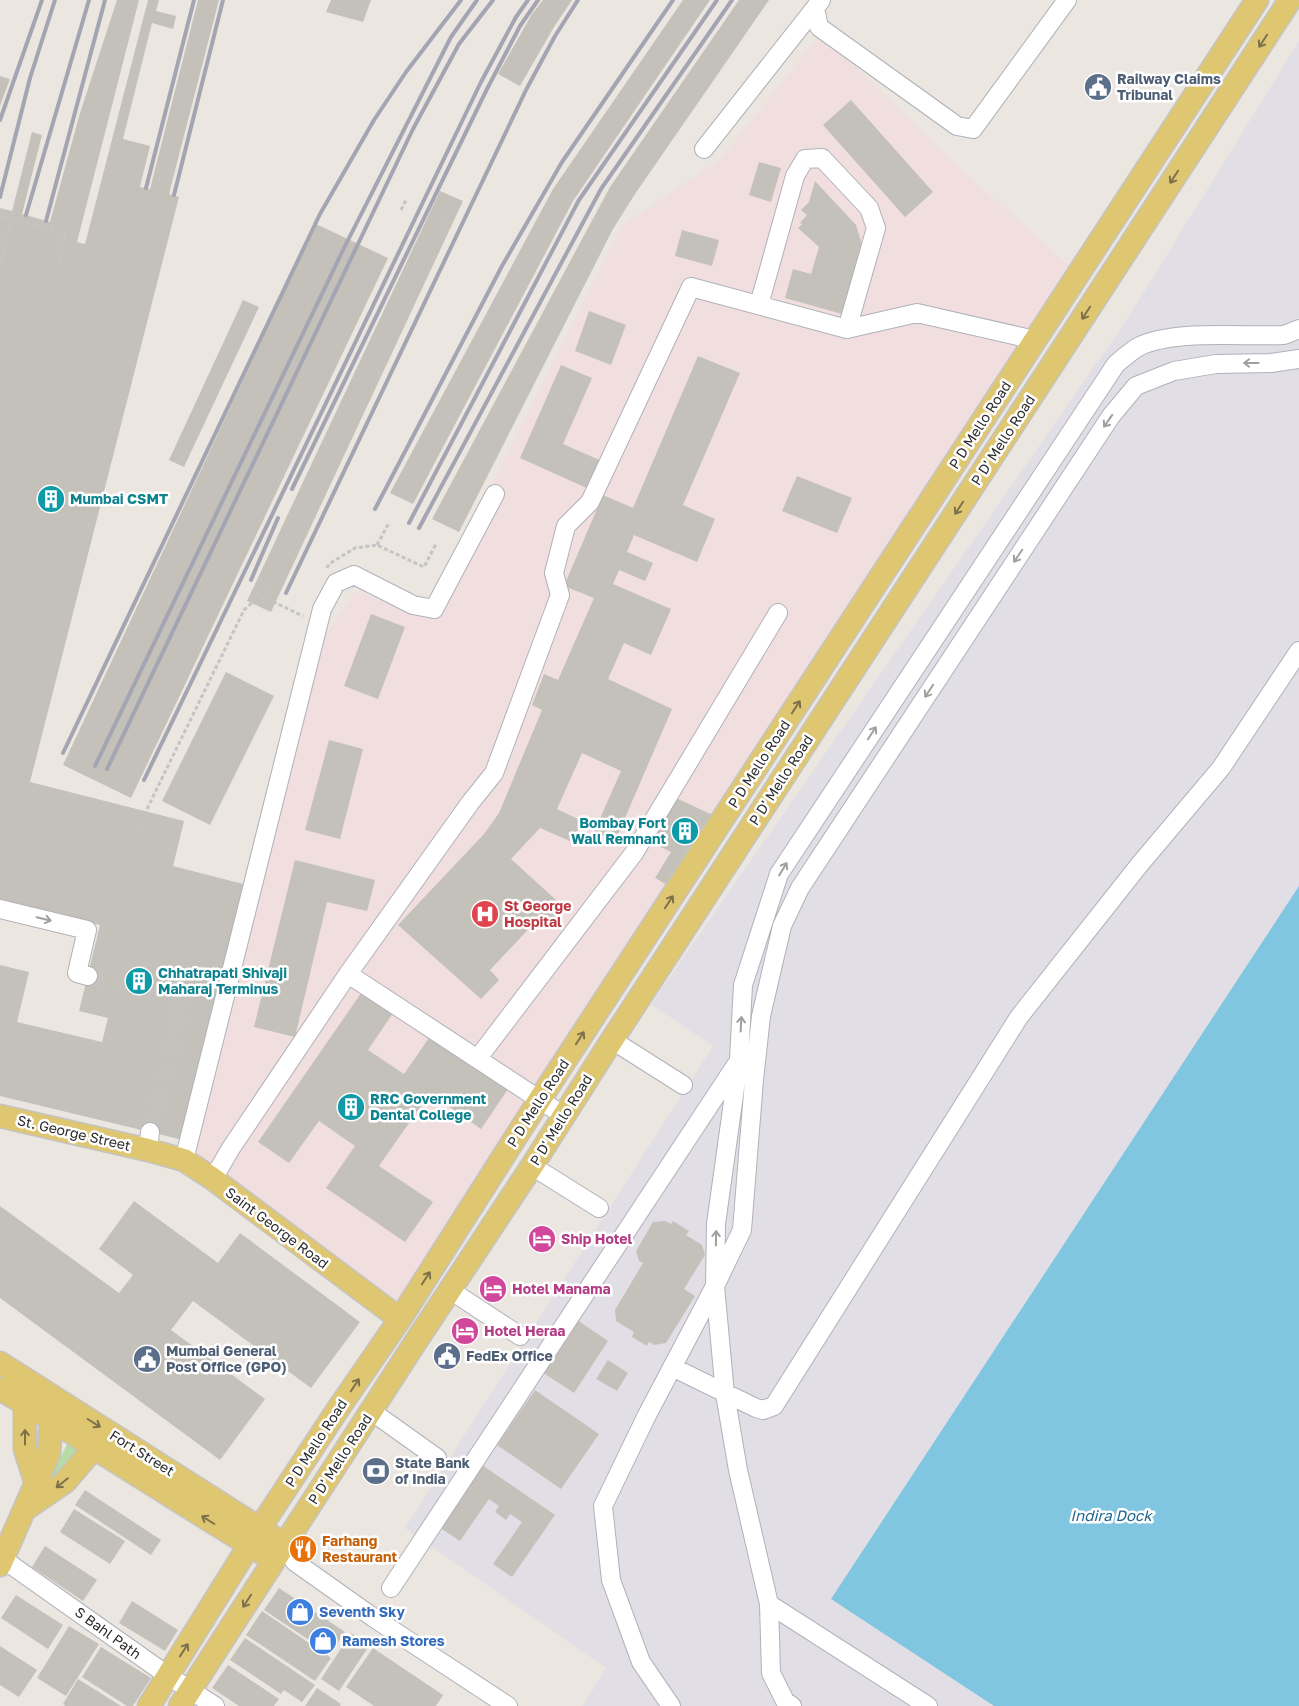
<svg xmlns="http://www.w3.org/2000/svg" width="1299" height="1706" font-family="'Golos Text',sans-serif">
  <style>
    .industrial { fill: #e1dfe5 }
    .medical { fill: #f1dedf }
    .green { fill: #b6dba3 }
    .water { fill: #80c6e0 }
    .building { fill: #c4c1bb }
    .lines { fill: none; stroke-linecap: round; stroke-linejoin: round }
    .minor-tunnel { stroke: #c5c1bc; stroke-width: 18; stroke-dasharray: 18 9; stroke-linecap: butt }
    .minor-casing { stroke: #b0b1ba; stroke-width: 20 }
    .major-casing { stroke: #c4c4c4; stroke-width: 25 }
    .path { stroke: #c4c4c4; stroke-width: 3; stroke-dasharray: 4 2.5; stroke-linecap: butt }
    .minor { stroke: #fff; stroke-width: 18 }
    .major { stroke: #dfc671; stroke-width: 22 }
    .rail { stroke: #a3a5b3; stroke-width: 4 }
    .path-bridge { stroke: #c4c4c4; stroke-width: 3; stroke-dasharray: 4 2.5; stroke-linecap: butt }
    .oneway { stroke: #7d714b }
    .oneway2 { stroke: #a0a0a0 }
    .labels { text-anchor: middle; stroke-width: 5; stroke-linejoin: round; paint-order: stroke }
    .service-label { font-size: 14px; font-weight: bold; fill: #4e5e75; stroke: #fff; text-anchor: start }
    .street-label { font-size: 14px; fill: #2c2c2c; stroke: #fff }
    .culture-label { font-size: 14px; font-weight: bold; fill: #0d838f; stroke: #fff; text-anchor: start }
    .health-label { font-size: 14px; font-weight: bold; fill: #be3a42; stroke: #fff; text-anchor: start }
    .hotel-label { font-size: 14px; font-weight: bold; fill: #b23c85; stroke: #fff; text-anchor: start }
    .food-label { font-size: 14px; font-weight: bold; fill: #c56008; stroke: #fff; text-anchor: start }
    .shop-label { font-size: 14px; font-weight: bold; fill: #366cbe; stroke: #fff; text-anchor: start }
    .water-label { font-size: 15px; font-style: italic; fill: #1f668c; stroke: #fff }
  </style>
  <rect width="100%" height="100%" fill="#ebe6e0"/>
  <!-- industrial -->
  <path class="industrial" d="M 1299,41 L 1299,1706 L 583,1706 L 606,1668 L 405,1528 L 713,1046 L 651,1004 L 1126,321 Z"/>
  <!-- medical -->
  <path class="medical" d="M 821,33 L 957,166 L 1074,270 L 402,1304 L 192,1151 L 318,647 L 355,591 L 425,617 L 622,226 L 719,161 Z"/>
  <!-- green -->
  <path class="green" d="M 69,1441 L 77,1448 L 62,1478 L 55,1482 L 50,1477 Z"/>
  <!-- water -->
  <path class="water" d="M 1299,886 L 1299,1706 L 994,1706 L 831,1599 Z"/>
  <!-- building -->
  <path class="building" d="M 117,0 L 139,0 L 77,242 L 85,244 L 148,0 L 159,0 L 156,11 L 176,16 L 173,29 L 152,23 L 123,139 L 150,146 L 140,187 L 150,189 L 198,0 L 219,0 L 169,194 L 179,197 L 30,782 L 184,821 L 173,866 L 243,884 L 183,1140 L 0,1096 L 0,965 L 29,972 L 17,1022 L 102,1042 L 108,1018 L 79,1011 L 100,925 L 0,899 L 0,208 L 12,211 L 32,132 L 42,135 L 22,214 L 50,222 L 80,113 Z
    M 331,0 L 371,0 L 363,22 L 326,12 Z
    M 543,0 L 572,0 L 554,27 L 520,86 L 498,74 L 532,14 Z
    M 683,0 L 710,0 L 573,201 L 413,504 L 390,493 L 553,189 Z
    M 739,0 L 769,0 L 635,194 L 613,229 L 459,532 L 432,519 L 610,187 Z
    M 0,76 L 10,79 L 0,106 Z
    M 851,100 L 933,192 L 905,217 L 823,125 Z
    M 759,162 L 781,168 L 771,202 L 749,195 Z
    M 815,181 L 856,225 L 862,244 L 842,314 L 785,298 L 793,269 L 811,274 L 819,247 L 798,228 L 802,224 L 800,223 L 807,215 L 801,210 L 809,202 Z
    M 440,191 L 463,201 L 271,612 L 247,601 Z
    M 316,224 L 388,258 L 131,798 L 63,765 Z
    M 682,230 L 719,240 L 712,266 L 675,256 Z
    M 243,300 L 259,307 L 184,467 L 169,460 Z
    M 589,311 L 626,325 L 611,365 L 575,351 Z
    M 698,356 L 740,373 L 683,505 L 715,519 L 697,562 L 634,535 L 627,552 L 653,563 L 645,581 L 619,570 L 613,584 L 671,609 L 651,655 L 624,643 L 608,679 L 672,709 L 615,841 L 594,832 L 621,771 L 582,753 L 557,809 L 582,821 L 572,842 L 540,828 L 511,859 L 567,910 L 548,929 L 538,919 L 490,970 L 499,980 L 481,999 L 398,925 L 484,834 L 499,813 L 542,710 L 532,705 L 544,674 L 558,680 L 594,598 L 564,586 L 603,495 L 633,508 Z
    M 561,365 L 592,378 L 563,444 L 604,462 L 591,490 L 520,458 Z
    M 797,476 L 852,498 L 837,533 L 782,511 Z
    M 371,614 L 405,627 L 378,699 L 344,686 Z
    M 226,672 L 274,696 L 210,825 L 162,801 Z
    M 329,740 L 363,749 L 340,839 L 305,830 Z
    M 674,797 L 719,818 L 669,886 L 655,878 L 671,852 L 653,843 Z
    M 295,860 L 375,880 L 367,911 L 327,902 L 295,1037 L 254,1027 Z
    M 364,989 L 395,1010 L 368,1050 L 404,1074 L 431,1035 L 508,1089 L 481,1129 L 430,1093 L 379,1166 L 433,1202 L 405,1242 L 326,1188 L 355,1146 L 319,1121 L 289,1163 L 258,1142 Z
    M 134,1201 L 218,1263 L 240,1233 L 360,1322 L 311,1388 L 193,1301 L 171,1330 L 265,1399 L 220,1460 L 0,1298 L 0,1206 L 119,1293 L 133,1275 L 99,1249 Z
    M 665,1221 L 671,1224 L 673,1221 L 689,1231 L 686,1235 L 702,1245 L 705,1255 L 684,1289 L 695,1296 L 666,1343 L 654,1345 L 649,1342 L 647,1346 L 632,1337 L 634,1332 L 616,1321 L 615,1310 L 643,1263 L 639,1261 L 636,1251 L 653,1222 Z
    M 577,1320 L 608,1341 L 574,1393 L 542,1372 Z
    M 608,1360 L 628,1373 L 617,1391 L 596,1379 Z
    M 535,1390 L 599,1434 L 561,1489 L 497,1445 Z
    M 482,1465 L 555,1515 L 512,1577 L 493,1564 L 522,1522 L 510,1514 L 506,1520 L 495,1512 L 499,1506 L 489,1499 L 460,1541 L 439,1527 Z
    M 85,1490 L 161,1540 L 151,1555 L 75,1505 Z
    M 74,1509 L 125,1541 L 110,1564 L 60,1532 Z
    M 45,1546 L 97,1580 L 83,1601 L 32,1567 Z
    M 279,1588 L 345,1632 L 330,1654 L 264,1610 Z
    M 16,1595 L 63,1625 L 48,1649 L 1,1618 Z
    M 132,1601 L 178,1630 L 165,1651 L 119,1623 Z
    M 262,1611 L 331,1658 L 315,1681 L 246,1635 Z
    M 69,1626 L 99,1644 L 66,1696 L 37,1678 Z
    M 351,1633 L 369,1646 L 339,1691 L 321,1679 Z
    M 245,1638 L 315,1685 L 302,1702 L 284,1690 L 281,1694 L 230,1660 Z
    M 0,1646 L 37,1670 L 19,1697 L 0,1685 Z
    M 101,1647 L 151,1678 L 133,1706 L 127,1706 L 82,1677 Z
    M 373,1648 L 443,1695 L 436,1706 L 374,1706 L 346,1687 Z
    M 228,1665 L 279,1699 L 274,1706 L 239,1706 L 212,1688 Z
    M 78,1679 L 121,1706 L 65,1706 L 63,1704 Z
    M 317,1688 L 341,1704 L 340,1706 L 305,1706 Z"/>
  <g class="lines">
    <!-- minor-tunnel -->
    <path class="minor-tunnel" d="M 88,976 L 175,997 L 182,1001 L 182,1009 L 150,1132"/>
    <defs>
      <path id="minor" d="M 821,0 L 815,8 L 819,27 L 957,126 L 973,129 L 1067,0
        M 704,149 L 815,8
        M 759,305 L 795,176 L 805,159 L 822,158 L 869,208 L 876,228 L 847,329
        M 0,909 L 87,930 L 77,973 L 88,976
        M 348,974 L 563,1115
        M 612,1040 L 683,1085
        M 478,1058 L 634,853 L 778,613
        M 148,1150 L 150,1132
        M 184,1160 L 322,609 L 336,583 L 354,575 L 413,605 L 434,609 L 495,494
        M 532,1166 L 599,1208
        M 213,1179 L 231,1148 L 348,974 L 470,803 L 494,773 L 560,595 L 554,573 L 566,526 L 590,502 L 691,287 L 847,329 L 917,313 L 1035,340
        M 450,1290 L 520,1336
        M 672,1367 L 756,1408 L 763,1410 L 774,1406 L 1019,1017 L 1140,864 L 1221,768 L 1299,651
        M 371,1411 L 437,1458
        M 284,1545 L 295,1562 L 374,1618 L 508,1706
        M 0,1557 L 167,1675 L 215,1706
        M 391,1588 L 736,1065
        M 769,1604 L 771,1673 L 785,1701 L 792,1706
        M 671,1706 L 641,1662 L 611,1580 L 603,1506 L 646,1417 L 715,1286 L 742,1230 L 754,1080 L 761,1016 L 782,926 L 800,888 L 1111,416 L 1136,386 L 1174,371 L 1216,364 L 1271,363 L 1299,359
        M 928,1706 L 769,1604 L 738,1470 L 725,1394 L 715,1286 L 716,1224 L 739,1059 L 743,985 L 779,874 L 1116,364 C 1123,358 1130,352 1138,347 C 1172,329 1243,337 1284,335 L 1299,329"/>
      <path id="major" d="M 0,1116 L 148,1150 L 184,1160 L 213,1179 L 400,1319
        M 0,1363 L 273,1537
        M 0,1389 L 51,1419 L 94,1448 L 262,1553
        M 28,1392 L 25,1404 L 25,1449 L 36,1484
        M 24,1510 L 65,1482 L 94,1448
        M 0,1565 L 49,1453 L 52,1408
        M 149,1706 L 260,1528 L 338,1409 L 400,1319 L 540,1099 L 1257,0
        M 180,1706 L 415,1343 L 532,1166 L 612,1040 L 1290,0"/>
    </defs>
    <!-- minor casing -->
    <use href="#minor" class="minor-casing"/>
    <!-- major casing -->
    <use href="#major" class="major-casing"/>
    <!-- path -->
    <path class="path" d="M 401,210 L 406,200
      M 442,229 L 446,220
      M 0,264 L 11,219
      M 58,265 L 66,234
      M 377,545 L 389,523
      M 327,568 L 329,564 L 355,548 L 377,545 L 424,567 L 436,544
      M 264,598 L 267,589
      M 140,834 L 146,811 L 244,610 L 252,603 L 257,594 L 303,616"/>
    <!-- minor -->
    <use href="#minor" class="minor"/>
    <!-- major -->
    <use href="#major" class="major"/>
    <!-- rail -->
    <path class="rail" d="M 0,120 L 42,0
      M 146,188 L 194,0
      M 174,195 L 223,0
      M 0,197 L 30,78 L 55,0
      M 26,215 L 89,0
      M 46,221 L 105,0
      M 292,489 L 487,89 L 520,26 L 538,0
      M 375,509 L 502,266 L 562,162 L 673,0
      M 409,523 L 579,200 L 717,0
      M 419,528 L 601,189 L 732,0
      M 251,580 L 278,518
      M 286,593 L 526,90 L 555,36 L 578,0
      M 63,753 L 320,214 L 374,120 L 406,72 L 461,0
      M 95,766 L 345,246 L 451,37 L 477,0
      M 107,769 L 413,129 L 459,44 L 493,0
      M 144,780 L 481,82 L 516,17 L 528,0"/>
    <!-- path-bridge -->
    <path class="path-bridge" d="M 0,216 L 66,234"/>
  </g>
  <!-- one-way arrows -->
  <defs><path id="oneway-shaft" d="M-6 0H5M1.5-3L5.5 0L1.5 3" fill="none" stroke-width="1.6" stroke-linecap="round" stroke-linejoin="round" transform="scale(1.25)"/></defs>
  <g class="oneway">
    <use href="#oneway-shaft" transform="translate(1263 41) rotate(123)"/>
    <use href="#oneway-shaft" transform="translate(1174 177) rotate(123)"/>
    <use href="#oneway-shaft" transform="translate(1086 313) rotate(123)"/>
    <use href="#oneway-shaft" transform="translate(959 508) rotate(123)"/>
    <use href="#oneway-shaft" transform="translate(796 707) rotate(-57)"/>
    <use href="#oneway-shaft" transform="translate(669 902) rotate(-57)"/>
    <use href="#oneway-shaft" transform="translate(580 1038) rotate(-57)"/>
    <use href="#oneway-shaft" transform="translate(426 1278) rotate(-57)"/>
    <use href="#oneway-shaft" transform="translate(355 1385) rotate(-56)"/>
    <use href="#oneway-shaft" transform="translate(94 1423) rotate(32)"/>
    <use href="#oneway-shaft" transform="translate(25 1437) rotate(-90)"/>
    <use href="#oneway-shaft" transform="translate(62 1483) rotate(141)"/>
    <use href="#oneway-shaft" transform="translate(208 1520) rotate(-148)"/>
    <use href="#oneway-shaft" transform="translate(247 1601) rotate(123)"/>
    <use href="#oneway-shaft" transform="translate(184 1650) rotate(-58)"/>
  </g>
  <g class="oneway2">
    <use href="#oneway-shaft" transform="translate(1251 363) rotate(-180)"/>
    <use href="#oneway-shaft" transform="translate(1108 421) rotate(125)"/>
    <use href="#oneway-shaft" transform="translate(1018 556) rotate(124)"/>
    <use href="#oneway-shaft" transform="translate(929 691) rotate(124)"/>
    <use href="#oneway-shaft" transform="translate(872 733) rotate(-57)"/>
    <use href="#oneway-shaft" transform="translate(783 869) rotate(-59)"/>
    <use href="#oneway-shaft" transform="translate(44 919) rotate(14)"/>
    <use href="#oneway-shaft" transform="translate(741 1024) rotate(-87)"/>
    <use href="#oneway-shaft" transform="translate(716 1238) rotate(-89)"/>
  </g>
  <!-- icons -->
  <defs>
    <symbol id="civic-disc" viewBox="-11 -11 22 22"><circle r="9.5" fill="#5c6f8a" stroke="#fff"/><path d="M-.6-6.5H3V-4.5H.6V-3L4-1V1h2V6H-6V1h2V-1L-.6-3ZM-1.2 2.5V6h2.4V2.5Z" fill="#fff"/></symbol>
    <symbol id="building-disc" viewBox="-11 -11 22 22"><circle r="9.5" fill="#0f9aa8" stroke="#fff"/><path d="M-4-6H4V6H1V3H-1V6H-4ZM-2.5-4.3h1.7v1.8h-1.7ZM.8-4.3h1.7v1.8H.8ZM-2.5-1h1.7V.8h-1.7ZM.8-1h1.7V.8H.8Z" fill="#fff"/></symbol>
    <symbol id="hospital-disc" viewBox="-11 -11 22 22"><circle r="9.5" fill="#e0444e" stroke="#fff"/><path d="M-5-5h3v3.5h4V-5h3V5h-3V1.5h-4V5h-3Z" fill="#fff"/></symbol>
    <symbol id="hotel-disc" viewBox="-11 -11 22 22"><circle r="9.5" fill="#d1479c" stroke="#fff"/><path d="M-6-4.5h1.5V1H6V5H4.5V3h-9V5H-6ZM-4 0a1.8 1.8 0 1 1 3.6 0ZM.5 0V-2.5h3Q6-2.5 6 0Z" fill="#fff"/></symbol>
    <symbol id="bank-disc" viewBox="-11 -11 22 22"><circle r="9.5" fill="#5c6f8a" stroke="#fff"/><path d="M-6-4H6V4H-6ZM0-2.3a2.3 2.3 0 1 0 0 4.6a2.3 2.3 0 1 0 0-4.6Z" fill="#fff"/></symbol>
    <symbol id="restaurant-disc" viewBox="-11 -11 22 22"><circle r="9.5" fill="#e8710a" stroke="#fff"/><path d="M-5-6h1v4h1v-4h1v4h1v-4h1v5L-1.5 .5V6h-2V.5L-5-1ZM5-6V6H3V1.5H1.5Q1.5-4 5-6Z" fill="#fff"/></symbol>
    <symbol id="shop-disc" viewBox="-11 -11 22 22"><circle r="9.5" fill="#3f7fe0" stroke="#fff"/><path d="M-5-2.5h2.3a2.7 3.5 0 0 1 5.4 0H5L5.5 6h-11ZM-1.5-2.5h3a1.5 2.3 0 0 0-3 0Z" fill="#fff"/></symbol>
  </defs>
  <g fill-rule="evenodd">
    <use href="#civic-disc" x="1082" y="71" width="32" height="32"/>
    <use href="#building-disc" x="35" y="483" width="32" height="32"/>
    <use href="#building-disc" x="669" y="815" width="32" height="32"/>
    <use href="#hospital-disc" x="469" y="898" width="32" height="32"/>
    <use href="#building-disc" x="123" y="965" width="32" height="32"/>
    <use href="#building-disc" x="335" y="1091" width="32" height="32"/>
    <use href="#hotel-disc" x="526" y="1223" width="32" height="32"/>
    <use href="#hotel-disc" x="477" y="1273" width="32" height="32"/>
    <use href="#hotel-disc" x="449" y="1315" width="32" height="32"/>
    <use href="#civic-disc" x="431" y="1340" width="32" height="32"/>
    <use href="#civic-disc" x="131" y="1343" width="32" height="32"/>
    <use href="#bank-disc" x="360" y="1455" width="32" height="32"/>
    <use href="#restaurant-disc" x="287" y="1533" width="32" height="32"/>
    <use href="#shop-disc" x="284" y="1596" width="32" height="32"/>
    <use href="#shop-disc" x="307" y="1625" width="32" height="32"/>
  </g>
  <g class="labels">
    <!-- service labels -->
    <g class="service-label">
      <text x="1117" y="84">Railway Claims<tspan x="1117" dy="16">Tribunal</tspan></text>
      <text x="166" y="1356">Mumbai General<tspan x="166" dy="16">Post Office (GPO)</tspan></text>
      <text x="466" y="1361">FedEx Office</text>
      <text x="395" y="1468">State Bank<tspan x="395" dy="16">of India</tspan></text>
    </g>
    <!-- street labels -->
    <g class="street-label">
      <text transform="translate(980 425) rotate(-57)" y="5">P D Mello Road</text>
      <text transform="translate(1003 440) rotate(-57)" y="5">P D' Mello Road</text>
      <text transform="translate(759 764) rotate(-57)" y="5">P D Mello Road</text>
      <text transform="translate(781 780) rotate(-57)" y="5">P D' Mello Road</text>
      <text transform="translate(538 1103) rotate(-57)" y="5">P D Mello Road</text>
      <text transform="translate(561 1120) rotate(-58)" y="5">P D' Mello Road</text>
      <text transform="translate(74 1133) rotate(13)" y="5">St. George Street</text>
      <text transform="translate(277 1228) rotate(37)" y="5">Saint George Road</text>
      <text transform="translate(316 1443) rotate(-57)" y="5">P D Mello Road</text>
      <text transform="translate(142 1453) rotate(32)" y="5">Fort Street</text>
      <text transform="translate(340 1459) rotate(-57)" y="5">P D' Mello Road</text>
      <text transform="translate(108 1633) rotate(36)" y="5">S Bahl Path</text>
    </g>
    <!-- culture labels -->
    <g class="culture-label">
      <text x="70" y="504">Mumbai CSMT</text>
      <text x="666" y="828" text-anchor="end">Bombay Fort<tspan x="666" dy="16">Wall Remnant</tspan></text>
      <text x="158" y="978">Chhatrapati Shivaji<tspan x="158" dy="16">Maharaj Terminus</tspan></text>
      <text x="370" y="1104">RRC Government<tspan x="370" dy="16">Dental College</tspan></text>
    </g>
    <!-- health labels -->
    <g class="health-label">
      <text x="504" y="911">St George<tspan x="504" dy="16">Hospital</tspan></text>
    </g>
    <!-- hotel labels -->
    <g class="hotel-label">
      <text x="561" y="1244">Ship Hotel</text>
      <text x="512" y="1294">Hotel Manama</text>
      <text x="484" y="1336">Hotel Heraa</text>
    </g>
    <!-- food labels -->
    <g class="food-label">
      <text x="322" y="1546">Farhang<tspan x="322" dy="16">Restaurant</tspan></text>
    </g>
    <!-- shop labels -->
    <g class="shop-label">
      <text x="319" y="1617">Seventh Sky</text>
      <text x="342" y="1646">Ramesh Stores</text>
    </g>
    <!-- water labels -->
    <g class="water-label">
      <text x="1111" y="1521">Indira Dock</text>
    </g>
  </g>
</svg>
